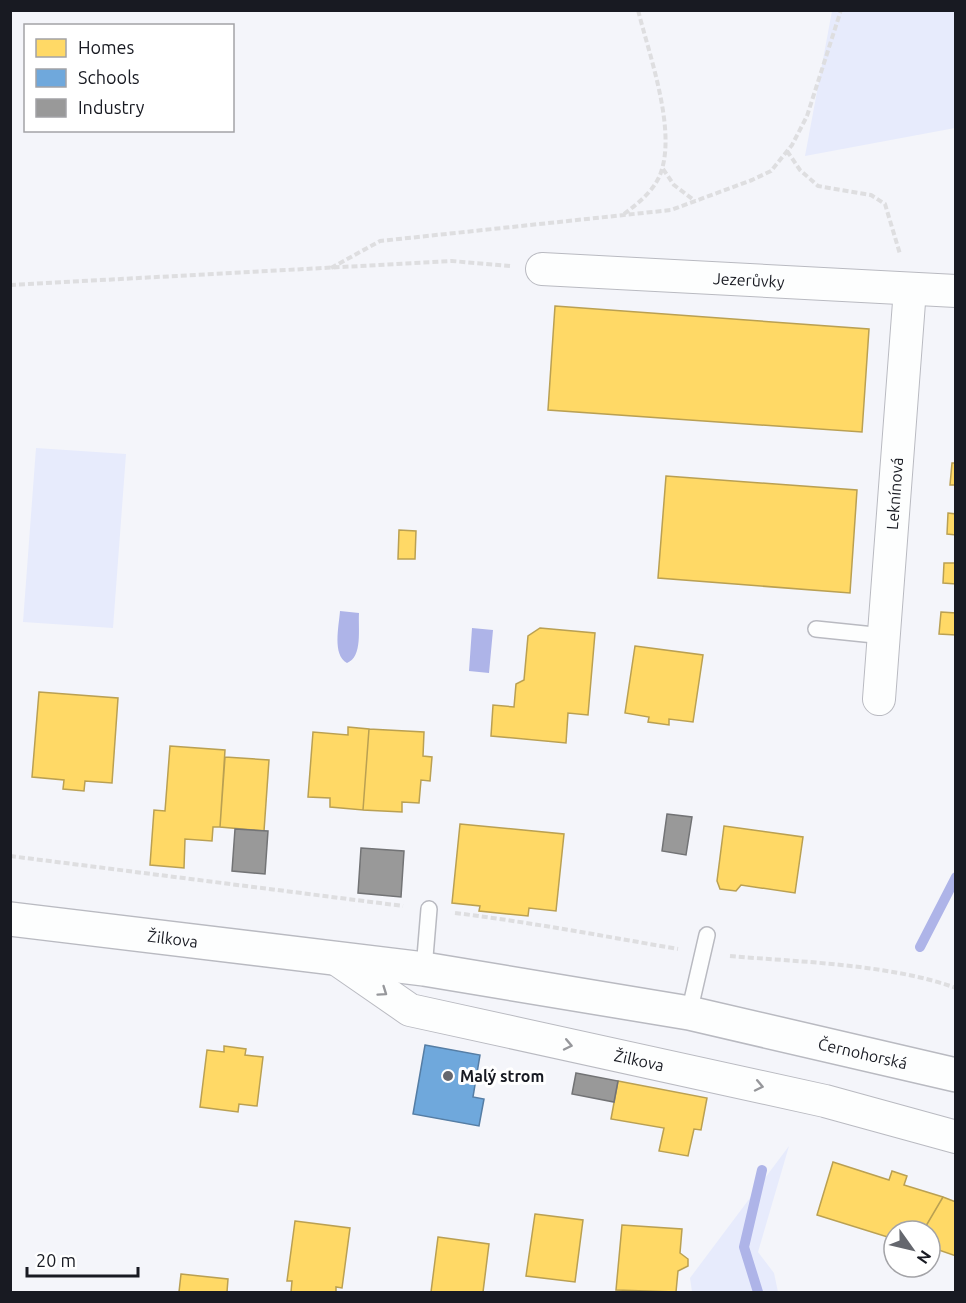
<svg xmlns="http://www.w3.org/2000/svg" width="966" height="1303" font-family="Ubuntu,sans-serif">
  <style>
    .green { fill: #e7ebfc }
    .water { fill: #aeb4e8 }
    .homes { fill: #ffd966; stroke: #baa052; stroke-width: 1.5 }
    .schools { fill: #6fa8dc; stroke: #557da4; stroke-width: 1.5 }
    .industry { fill: #999; stroke: #727375; stroke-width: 1.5 }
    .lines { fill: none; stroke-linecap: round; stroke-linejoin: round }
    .stream { stroke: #aeb4e8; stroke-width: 10 }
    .service-casing { stroke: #b9bac1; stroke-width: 18 }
    .minor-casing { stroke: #b9bac1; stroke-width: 34 }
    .tertiary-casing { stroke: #b9bac1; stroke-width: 36 }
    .path { stroke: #dedee0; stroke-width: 4; stroke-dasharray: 6 3; stroke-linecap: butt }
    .service { stroke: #fdfefe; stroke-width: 15 }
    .minor { stroke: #fdfefe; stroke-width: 32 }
    .tertiary { stroke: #fdfefe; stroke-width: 33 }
    .oneway { stroke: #96979b }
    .poi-dot { fill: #65676e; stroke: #fff; stroke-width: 2 }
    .labels { text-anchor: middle; stroke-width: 6; stroke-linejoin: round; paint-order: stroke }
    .street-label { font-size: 16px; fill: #181a22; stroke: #fff }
    .poi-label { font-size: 16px; font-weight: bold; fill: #181a22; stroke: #fff; text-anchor: start }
  </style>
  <rect width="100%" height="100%" fill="#f4f5fa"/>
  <!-- green -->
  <path class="green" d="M 832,11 L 955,11 L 955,128 L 805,156 Z
    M 36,448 L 126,454 L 113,628 L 23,622 Z
    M 789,1146 L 758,1252 L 774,1273 L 778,1292 L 692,1292 L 690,1278 Z"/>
  <!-- water -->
  <path class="water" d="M 340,611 L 359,613 C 358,628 363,657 347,663 C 332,655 339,626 340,611 Z
    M 472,628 L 493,630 L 489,673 L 469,671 Z"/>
  <!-- homes -->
  <path class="homes" d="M 555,306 L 869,329 L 862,432 L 548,410 Z
    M 952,463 L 956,463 L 956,485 L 950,485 Z
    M 666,476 L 857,490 L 850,593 L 658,578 Z
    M 948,513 L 956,514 L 956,535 L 947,534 Z
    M 399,530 L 416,531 L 415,559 L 398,559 Z
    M 944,563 L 956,563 L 956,584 L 943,583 Z
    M 941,612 L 956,613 L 956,635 L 939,634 Z
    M 540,628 L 595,633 L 588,715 L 568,713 L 566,743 L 491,736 L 493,705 L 514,707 L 516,684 L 524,680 L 528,636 Z
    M 635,646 L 703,655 L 693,722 L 669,719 L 669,725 L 648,722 L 649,717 L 625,713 Z
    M 39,692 L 118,698 L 112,783 L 85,781 L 84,791 L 63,789 L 64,780 L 32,777 Z
    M 348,727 L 369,729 L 363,810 L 330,807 L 330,798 L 308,797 L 313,732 L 348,735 Z
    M 369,729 L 424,732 L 423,756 L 432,757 L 430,781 L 421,780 L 419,803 L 402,802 L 402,812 L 363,810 Z
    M 170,746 L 225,750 L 220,827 L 213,827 L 212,841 L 185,839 L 184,868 L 150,865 L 154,810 L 165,811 Z
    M 225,757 L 269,760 L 264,831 L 220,827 Z
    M 460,824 L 564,834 L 556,911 L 529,908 L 528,916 L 479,911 L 480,906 L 452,903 Z
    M 724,826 L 803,837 L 795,893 L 741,885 L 736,891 L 720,889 L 717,881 Z
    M 224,1046 L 246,1049 L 245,1055 L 263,1057 L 257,1106 L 239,1104 L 238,1112 L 200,1107 L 207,1050 L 224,1052 Z
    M 618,1081 L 707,1098 L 701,1130 L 694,1129 L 688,1156 L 659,1151 L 664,1128 L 611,1119 Z
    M 833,1162 L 889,1180 L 892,1171 L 907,1176 L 904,1185 L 943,1197 L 923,1231 L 894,1231 L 894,1239 L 817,1215 Z
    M 943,1197 L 956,1202 L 956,1256 L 930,1247 L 930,1231 L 923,1231 Z
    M 535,1214 L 583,1220 L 575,1282 L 526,1276 Z
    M 295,1221 L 350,1228 L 342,1288 L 336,1287 L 336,1292 L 291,1292 L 292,1281 L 287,1281 Z
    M 622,1225 L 682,1229 L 680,1253 L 688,1259 L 688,1266 L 678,1271 L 676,1292 L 616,1290 Z
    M 438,1237 L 489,1244 L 483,1292 L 431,1292 Z
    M 181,1274 L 228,1279 L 227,1292 L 179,1292 Z"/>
  <!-- schools -->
  <path class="schools" d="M 425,1045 L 480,1055 L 473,1097 L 484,1099 L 479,1126 L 413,1114 Z"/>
  <!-- industry -->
  <path class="industry" d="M 667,814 L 692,817 L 686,855 L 662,851 Z
    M 235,829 L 268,831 L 265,874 L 232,871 Z
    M 361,848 L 404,851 L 401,897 L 358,893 Z
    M 576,1073 L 618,1081 L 614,1102 L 572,1094 Z"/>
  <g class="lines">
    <!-- stream -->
    <path class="stream" d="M 920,947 L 956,877
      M 758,1292 L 744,1247 L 762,1170"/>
    <defs>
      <path id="service" d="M 816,629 L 884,636
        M 424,969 L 429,909
        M 689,1013 L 707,935"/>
      <g id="minor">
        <path id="s1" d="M 542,269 L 956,291"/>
        <path id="s2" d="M 879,699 L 910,289"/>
        <path id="s3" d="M 335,958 L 410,1010 L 825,1101 L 956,1137"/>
      </g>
      <g id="tertiary">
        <path id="s4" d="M 10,919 L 424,969 L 689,1013 L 956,1075"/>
      </g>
    </defs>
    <!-- service casing -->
    <use href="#service" class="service-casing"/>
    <!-- minor casing -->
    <use href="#minor" class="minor-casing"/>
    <!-- tertiary casing -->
    <use href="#tertiary" class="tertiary-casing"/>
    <!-- path -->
    <path class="path" d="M 787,151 L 800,170 L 818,186 L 871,195 L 885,204 L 900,254
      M 663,169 L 674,185 L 695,201
      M 624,214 C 640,202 657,188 662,169 C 675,125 649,54 638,10
      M 331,268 L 380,241 L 671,210 L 752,180 L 771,171 L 792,145 L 807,116 L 841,10
      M 10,285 L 452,261 L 510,266
      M 10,856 L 403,906
      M 455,913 C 529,922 603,936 678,949
      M 730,956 C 799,962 890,964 956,988"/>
    <!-- service -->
    <use href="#service" class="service"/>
    <!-- minor -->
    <use href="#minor" class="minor"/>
    <!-- tertiary -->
    <use href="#tertiary" class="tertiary"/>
  </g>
  <!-- one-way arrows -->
  <defs><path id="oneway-chevron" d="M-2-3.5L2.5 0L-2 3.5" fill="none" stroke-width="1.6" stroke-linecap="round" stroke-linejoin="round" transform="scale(1.5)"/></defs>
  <g class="oneway">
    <use href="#oneway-chevron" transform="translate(383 992) rotate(35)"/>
    <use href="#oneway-chevron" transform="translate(568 1045) rotate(12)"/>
    <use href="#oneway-chevron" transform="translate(759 1086) rotate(12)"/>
  </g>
  <!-- markers -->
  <circle class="poi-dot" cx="448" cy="1076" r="6"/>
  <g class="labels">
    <!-- street labels -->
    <g class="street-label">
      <text dy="6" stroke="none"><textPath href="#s1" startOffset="207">Jezerůvky</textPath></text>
      <text dy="6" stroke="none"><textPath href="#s2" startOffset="206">Leknínová</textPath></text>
      <text dy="6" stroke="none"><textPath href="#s4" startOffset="164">Žilkova</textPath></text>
      <text dy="6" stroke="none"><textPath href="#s4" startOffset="864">Černohorská</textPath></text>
      <text dy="6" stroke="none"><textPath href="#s3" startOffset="326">Žilkova</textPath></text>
    </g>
    <!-- poi labels -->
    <g class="poi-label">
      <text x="460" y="1082">Malý strom</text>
    </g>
  </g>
  <!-- border -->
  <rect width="966" height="1303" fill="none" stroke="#181a22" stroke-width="24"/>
  <!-- legend -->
  <rect x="24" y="24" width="210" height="108" fill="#ffffff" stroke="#a3a3a7" stroke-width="1.5"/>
  <rect x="36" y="39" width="30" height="18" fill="#ffd966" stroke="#a3a3a7" stroke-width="1.5"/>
  <text x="78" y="54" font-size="18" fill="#181a22">Homes</text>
  <rect x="36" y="69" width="30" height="18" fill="#6fa8dc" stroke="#a3a3a7" stroke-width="1.5"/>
  <text x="78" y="84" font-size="18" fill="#181a22">Schools</text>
  <rect x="36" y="99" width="30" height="18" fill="#999999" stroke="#a3a3a7" stroke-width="1.5"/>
  <text x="78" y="114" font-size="18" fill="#181a22">Industry</text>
  <!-- north arrow -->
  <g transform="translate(912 1249) rotate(124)"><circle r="28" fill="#ffffff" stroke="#a3a3a7" stroke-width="1.5"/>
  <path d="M0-4.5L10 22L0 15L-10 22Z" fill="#65676e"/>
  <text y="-9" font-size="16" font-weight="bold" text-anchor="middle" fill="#181a22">N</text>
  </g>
  <!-- scale -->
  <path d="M27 1267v9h111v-9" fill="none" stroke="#181a22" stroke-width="3"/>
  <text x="36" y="1267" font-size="18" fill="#181a22" stroke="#ffffff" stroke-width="4.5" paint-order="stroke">20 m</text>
</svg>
